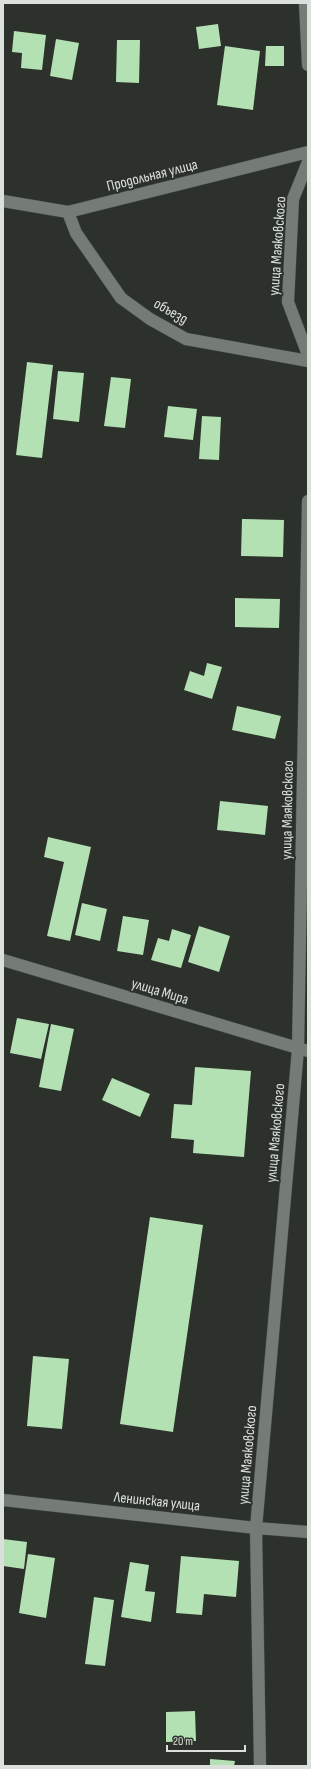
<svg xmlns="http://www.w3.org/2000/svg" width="311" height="1769" font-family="'Sofia Sans Condensed',sans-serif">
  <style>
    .building { fill: #b4e1b3 }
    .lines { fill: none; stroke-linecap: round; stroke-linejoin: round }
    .minor-casing { stroke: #484d48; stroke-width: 13 }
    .minor { stroke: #757c75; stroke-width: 12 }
    .labels { text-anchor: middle; stroke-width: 4; stroke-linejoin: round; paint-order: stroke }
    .street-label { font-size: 15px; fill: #dce0dc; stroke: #2c312b }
  </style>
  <rect width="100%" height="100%" fill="#2c312b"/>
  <!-- building -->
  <path class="building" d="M 218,24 L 221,46 L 199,49 L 196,27 Z
    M 14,31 L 46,35 L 42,70 L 21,68 L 22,53 L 12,52 Z
    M 56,39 L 79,43 L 72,80 L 50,76 Z
    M 117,40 L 140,40 L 139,83 L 116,82 Z
    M 225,46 L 260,51 L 253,110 L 217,105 Z
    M 266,46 L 284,46 L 284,66 L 265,66 Z
    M 27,362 L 53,365 L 42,458 L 16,455 Z
    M 58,371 L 84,373 L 79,422 L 53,419 Z
    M 111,377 L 131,379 L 125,428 L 104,426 Z
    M 168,406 L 197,409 L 193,440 L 164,437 Z
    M 202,416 L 221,417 L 219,460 L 199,459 Z
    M 242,519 L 284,520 L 283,557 L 241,556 Z
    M 235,598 L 280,599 L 279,628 L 235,627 Z
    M 207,663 L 222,667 L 212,699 L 184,690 L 190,671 L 204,676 Z
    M 237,706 L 281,716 L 275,739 L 232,730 Z
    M 220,801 L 268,806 L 265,835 L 217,830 Z
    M 48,837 L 91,847 L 70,941 L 47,936 L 64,862 L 44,857 Z
    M 82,903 L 107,909 L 100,941 L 75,935 Z
    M 123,916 L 149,920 L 143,955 L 117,951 Z
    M 199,926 L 230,936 L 219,972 L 188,962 Z
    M 172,929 L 191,935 L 181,968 L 151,960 L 158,938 L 169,941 Z
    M 17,1018 L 49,1024 L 41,1059 L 10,1053 Z
    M 51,1024 L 74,1029 L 61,1091 L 39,1087 Z
    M 195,1067 L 251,1071 L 244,1157 L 193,1153 L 194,1140 L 171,1138 L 174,1104 L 192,1105 Z
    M 112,1078 L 150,1094 L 140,1117 L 102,1100 Z
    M 150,1217 L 203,1225 L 173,1432 L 120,1424 Z
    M 33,1356 L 69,1359 L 62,1429 L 27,1426 Z
    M 3,1539 L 27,1542 L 24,1569 L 3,1566 Z
    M 28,1554 L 55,1558 L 46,1618 L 19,1613 Z
    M 181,1556 L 239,1561 L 236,1597 L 204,1594 L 202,1615 L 176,1613 Z
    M 130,1562 L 149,1565 L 145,1591 L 155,1592 L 151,1622 L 121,1617 Z
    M 94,1597 L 114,1600 L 105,1666 L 85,1664 Z
    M 195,1711 L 196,1741 L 166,1742 L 166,1712 Z
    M 210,1759 L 235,1761 L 234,1766 L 210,1766 Z"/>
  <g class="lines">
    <defs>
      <path id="minor" d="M 305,3 L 308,65
        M 308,162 L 293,199 L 288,302 L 308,355
        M 3,201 L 68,212 L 308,152
        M 68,212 L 76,233 L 121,298 L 150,319 L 186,339 L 308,361
        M 3,960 L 308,1051
        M 3,1500 L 256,1528 L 308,1532
        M 260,1766 L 256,1528 L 298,1049 L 308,501"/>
    </defs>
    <!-- minor casing -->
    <use href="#minor" class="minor-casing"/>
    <!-- minor -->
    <use href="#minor" class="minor"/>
  </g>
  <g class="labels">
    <!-- street labels -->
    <g class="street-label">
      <text transform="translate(152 175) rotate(-14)" y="5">Продольная улица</text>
      <text transform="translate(277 246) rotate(-86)" y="5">улица Маяковского</text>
      <text transform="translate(171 311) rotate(30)" y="5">объезд</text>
      <text transform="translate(287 810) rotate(-89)" y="5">улица Маяковского</text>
      <text transform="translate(160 991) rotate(17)" y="5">улица Мира</text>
      <text transform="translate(275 1133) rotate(-85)" y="5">улица Маяковского</text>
      <text transform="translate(247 1455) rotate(-85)" y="5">улица Маяковского</text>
      <text transform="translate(157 1501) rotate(6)" y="5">Ленинская улица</text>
    </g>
  </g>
  <!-- border -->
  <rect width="311" height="1769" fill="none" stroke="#dce0dc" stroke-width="8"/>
  <!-- scale -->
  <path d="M167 1745v6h78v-6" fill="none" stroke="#dce0dc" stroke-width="2"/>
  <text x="173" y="1745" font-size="12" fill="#dce0dc" stroke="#2c312b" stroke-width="3" paint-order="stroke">20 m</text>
</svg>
